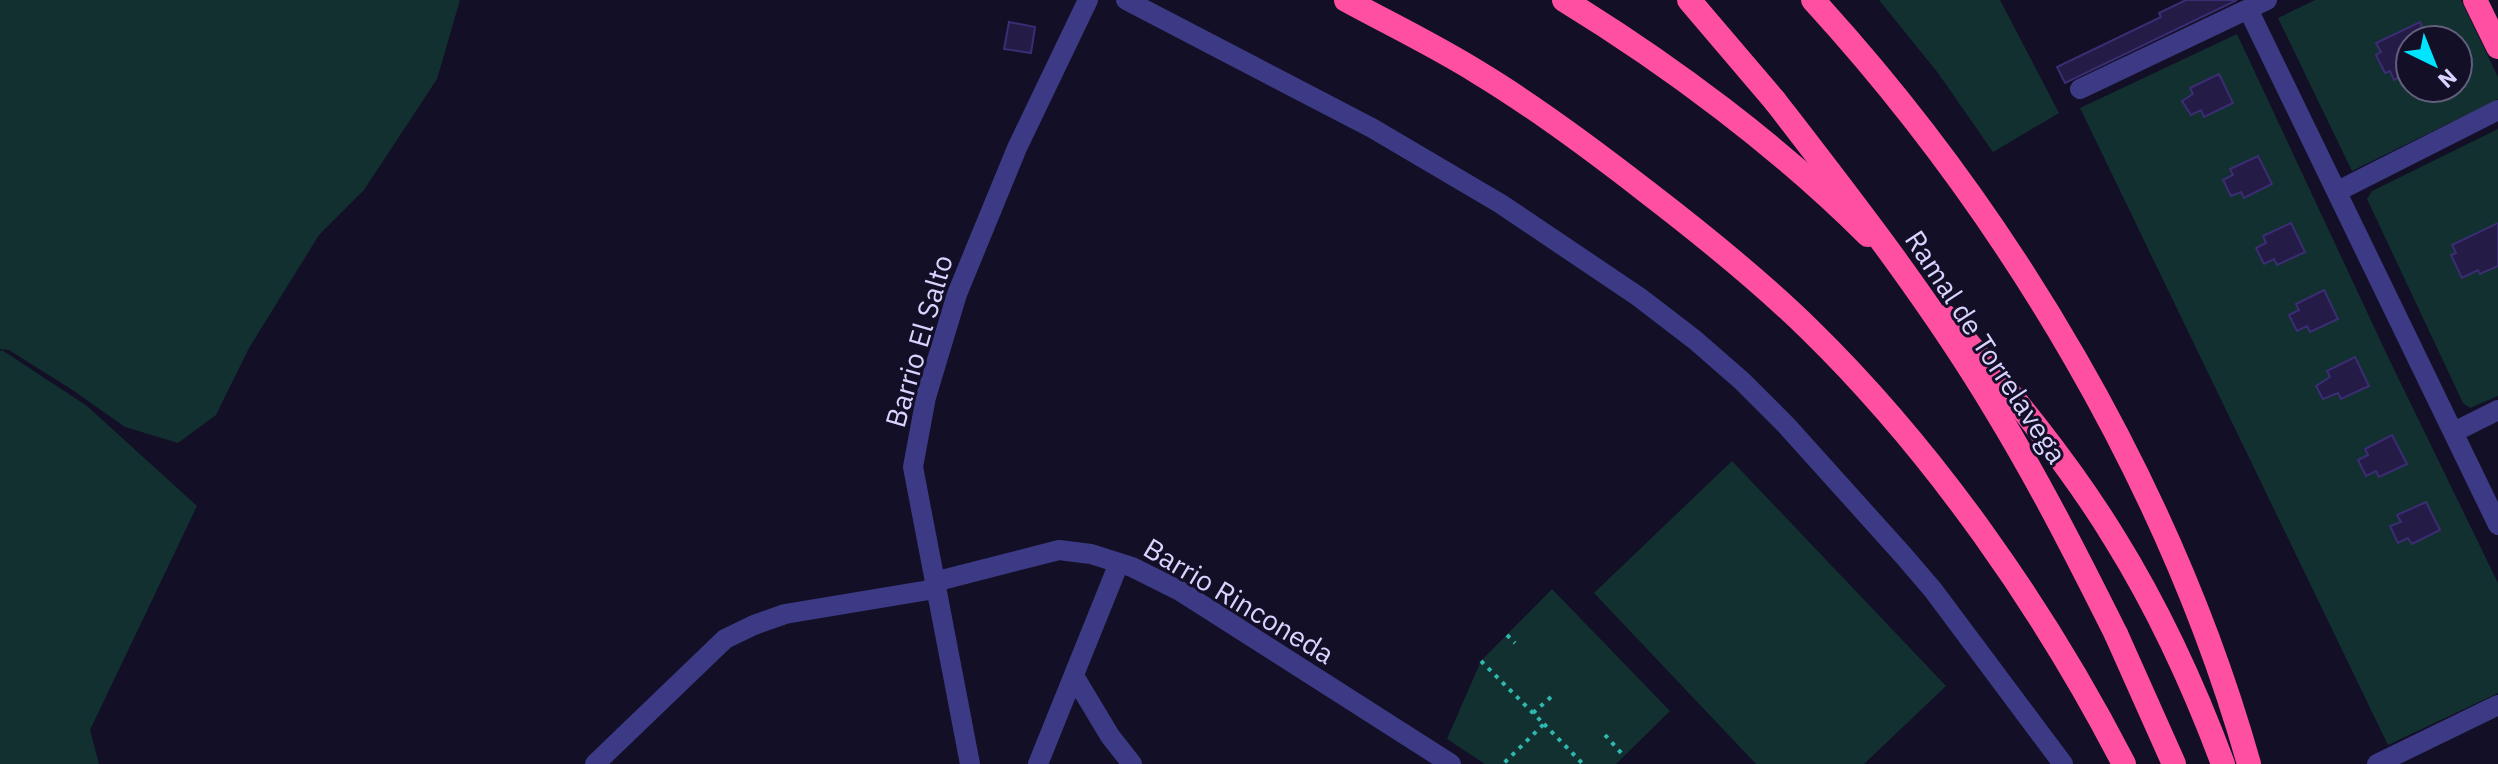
<svg xmlns="http://www.w3.org/2000/svg" width="2498" height="764" font-family="'IBM Plex Sans',sans-serif">
  <style>
    .green { fill: #12302f; fill-rule: evenodd }
    .building { fill: #241b47; stroke: #3b2d73; stroke-width: 2 }
    .lines { fill: none; stroke-linecap: round; stroke-linejoin: round }
    .path { stroke: #2fb8b0; stroke-width: 4; stroke-dasharray: 4 6; stroke-linecap: butt }
    .minor { stroke: #3d3a85; stroke-width: 20 }
    .highway { stroke: #ff4fa3; stroke-width: 24 }
    .highway-bridge { stroke: #ff4fa3; stroke-width: 24 }
    .labels { text-anchor: middle; stroke-width: 6; stroke-linejoin: round; paint-order: stroke }
    .street-label { font-size: 28px; fill: #d9d4ff; stroke: #130f26 }
  </style>
  <rect width="100%" height="100%" fill="#130f26"/>
  <!-- green -->
  <path class="green" d="M 0,0 L 460,0 L 437,79 L 364,190 L 319,235 L 249,348 L 216,415 L 178,443 L 125,427 L 74,391 L 9,350 L 0,349 Z
    M 1879,0 L 2000,0 L 2059,113 L 1993,152 L 1938,73 Z
    M 2315,0 L 2461,0 L 2498,77 L 2498,99 L 2352,171 L 2278,18 ZM 2410,40 L 2458,40 L 2458,88 L 2410,88 Z
    M 2237,34 L 2389,359 L 2498,583 L 2498,693 L 2388,745 L 2080,108 Z
    M 2498,129 L 2498,396 L 2470,408 L 2463,403 L 2367,199 L 2372,191 Z
    M 2,350 L 87,406 L 197,506 L 90,730 L 99,764 L 0,764 L 0,351 Z
    M 1732,461 L 1946,686 L 1864,764 L 1756,764 L 1594,593 Z
    M 1552,589 L 1670,711 L 1616,764 L 1485,764 L 1447,739 L 1481,661 Z"/>
  <!-- building -->
  <path class="building" d="M 2186,0 L 2237,0 L 2065,83 L 2057,67 L 2161,17 L 2159,13 Z
    M 1009,22 L 1035,27 L 1031,53 L 1004,49 Z
    M 2420,22 L 2428,40 L 2410,40 L 2410,72 L 2394,80 L 2390,71 L 2385,73 L 2376,55 L 2381,52 L 2376,43 Z
    M 2219,74 L 2233,103 L 2204,117 L 2201,110 L 2191,115 L 2182,101 L 2193,94 L 2190,88 Z
    M 2258,156 L 2272,184 L 2244,198 L 2241,192 L 2231,196 L 2223,180 L 2233,175 L 2230,169 Z
    M 2291,223 L 2305,252 L 2277,265 L 2274,259 L 2264,264 L 2256,248 L 2266,243 L 2263,236 Z
    M 2498,223 L 2498,266 L 2480,274 L 2478,270 L 2462,278 L 2451,255 L 2456,253 L 2452,245 Z
    M 2324,290 L 2338,319 L 2310,332 L 2307,326 L 2297,331 L 2289,315 L 2299,310 L 2296,304 Z
    M 2355,357 L 2369,386 L 2341,399 L 2338,393 L 2323,399 L 2316,386 L 2330,377 L 2327,371 Z
    M 2392,435 L 2407,464 L 2379,477 L 2376,471 L 2366,476 L 2358,460 L 2368,455 L 2365,449 Z
    M 2426,502 L 2440,530 L 2412,544 L 2408,538 L 2398,543 L 2390,526 L 2401,522 L 2397,515 Z"/>
  <g class="lines">
    <!-- path -->
    <path class="path" d="M 1507,635 L 1515,643
      M 1481,661 L 1544,724 L 1503,764
      M 1533,713 L 1551,697
      M 1544,724 L 1583,764
      M 1605,735 L 1624,756"/>
    <!-- minor -->
    <path class="minor" d="M 1126,0 L 1372,128 L 1501,204 L 1639,297 L 1695,340 L 1742,381 L 1786,425 L 1903,555 L 1933,590 L 2063,764
      M 2248,9 L 2498,525
      M 2080,89 L 2267,0
      M 2338,191 L 2498,110
      M 2454,432 L 2498,410
      M 934,582 L 1059,550 L 1091,554 L 1132,567 L 1180,591 L 1451,764
      M 1074,676 L 1110,736 L 1132,764
      M 595,764 L 725,639 L 754,625 L 785,614 L 935,589
      M 970,764 L 913,467 L 926,397 L 957,294 L 1017,148 L 1088,0
      M 1038,764 L 1119,563
      M 2377,764 L 2498,705"/>
    <!-- highway -->
    <path class="highway" d="M 1346,0 C 1390,24 1436,46 1479,73 C 1537,108 1593,150 1647,192 C 1703,235 1758,279 1809,329 C 1934,451 2044,609 2124,764
      M 1564,0 C 1670,65 1780,147 1868,235
      M 1689,0 L 1775,101
      M 1813,0 C 2008,213 2170,485 2249,764
      M 2475,0 L 2498,47
      M 1946,317 C 2006,388 2067,460 2115,539 C 2159,610 2194,686 2223,764
      M 2116,634 L 2174,764"/>
    <!-- highway-bridge -->
    <path class="highway-bridge" d="M 1775,101 C 1853,202 1932,303 1998,414 C 2041,485 2079,560 2116,634"/>
  </g>
  <g class="labels">
    <!-- street labels -->
    <g class="street-label">
      <text transform="translate(919 341) rotate(-74)" y="10">Barrio El Salto</text>
      <text transform="translate(1986 347) rotate(57)" y="10">Ramal de Torrelavega</text>
      <text transform="translate(1239 601) rotate(31)" y="10">Barrio Rinconeda</text>
    </g>
  </g>
  <!-- north arrow -->
  <g transform="translate(2434 64) rotate(137)"><circle r="38" fill="#130f26" stroke="#625e7d" stroke-width="2"/>
  <path d="M0-6L14 30L0 20L-14 30Z" fill="#00e5ff"/>
  <text y="-12" font-size="22" font-weight="bold" text-anchor="middle" fill="#d9d4ff">N</text>
  </g>
</svg>
